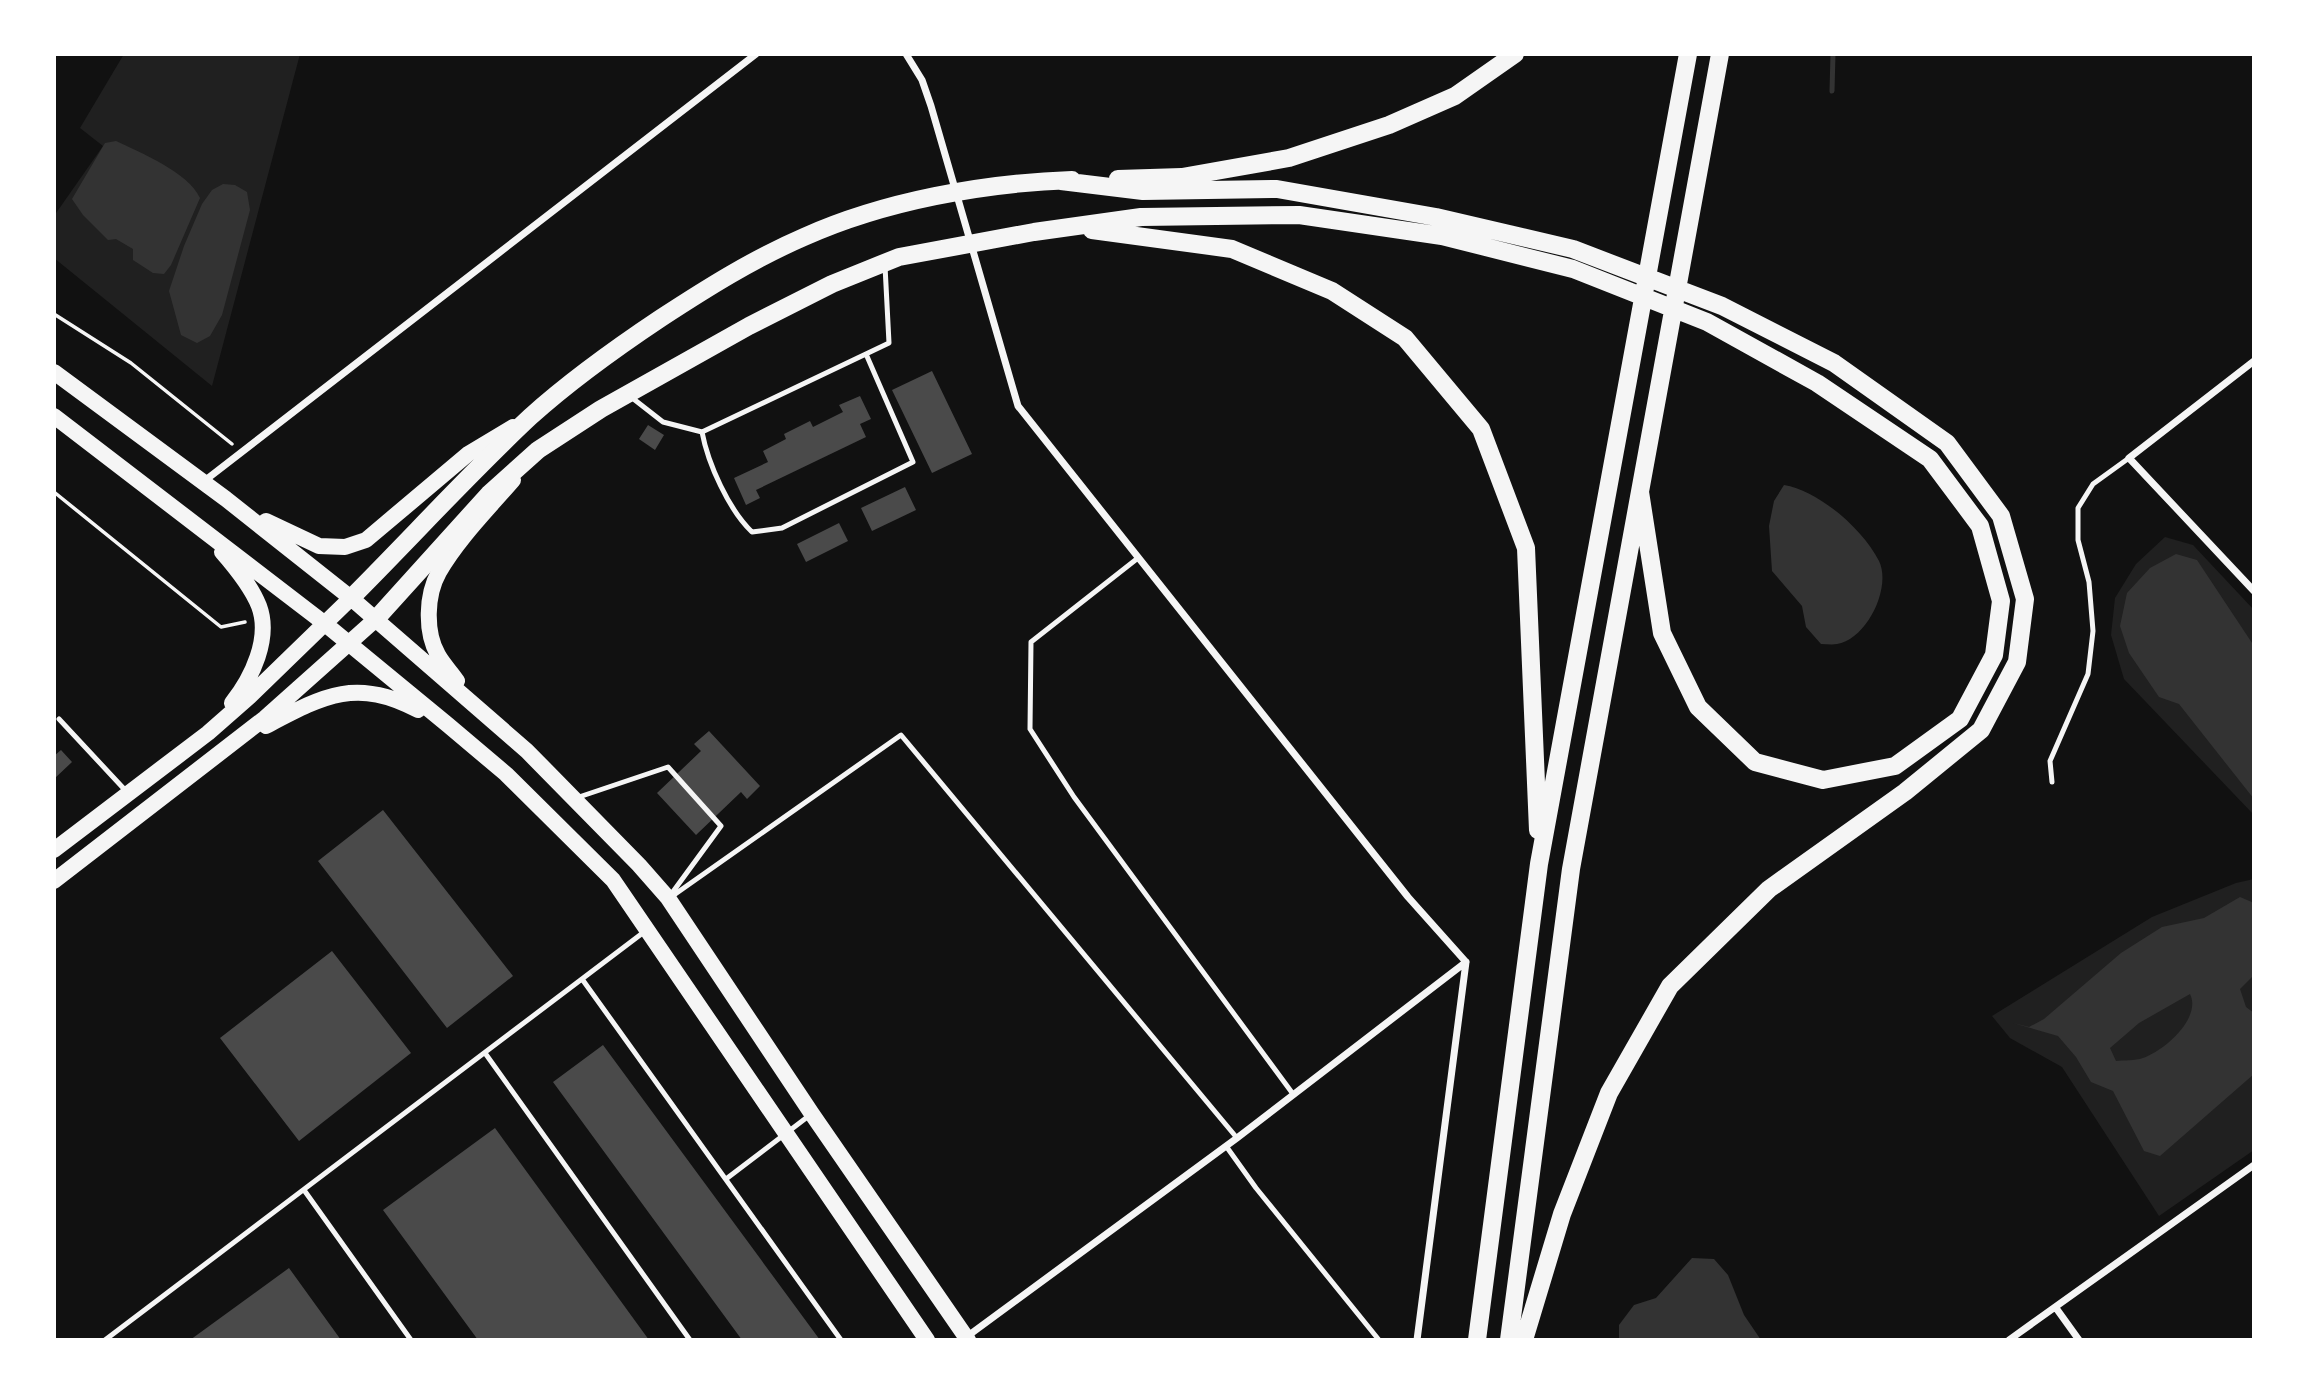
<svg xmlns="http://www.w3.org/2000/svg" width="2308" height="1394" font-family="Manrope,sans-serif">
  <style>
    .green { fill: #202020 }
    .water { fill: #333; fill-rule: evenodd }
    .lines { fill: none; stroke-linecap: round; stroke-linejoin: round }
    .stream { stroke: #333; stroke-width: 5 }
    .building { fill: #4a4a4a }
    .path { stroke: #f5f5f5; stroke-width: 3.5 }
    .service { stroke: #f5f5f5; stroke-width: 5 }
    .minor { stroke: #f5f5f5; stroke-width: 7 }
    .primary { stroke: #f5f5f5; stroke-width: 16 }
    .motorway { stroke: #f5f5f5; stroke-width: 18 }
  </style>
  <rect width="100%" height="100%" fill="#111"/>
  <!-- green -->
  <path class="green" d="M 124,54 L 300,54 L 212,386 L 54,258 L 54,216 L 103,146 L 80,128 Z
    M 2165,537 L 2193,545 L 2254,610 L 2254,815 L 2124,679 L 2111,635 L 2115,598 L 2136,564 Z
    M 2254,879 L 2254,1150 L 2159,1216 L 2062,1067 L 2010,1038 L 1992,1016 L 2152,917 L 2236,883 Z"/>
  <!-- water -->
  <path class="water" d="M 116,141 C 141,153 188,172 200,198 L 171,265 L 164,274 L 153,273 L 133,260 L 133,249 L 116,239 L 108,240 L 83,215 L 72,199 L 105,143 Z
    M 223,184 L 235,185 L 247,192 L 250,210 L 222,315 L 210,336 L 197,343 L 181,335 L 169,291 L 184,246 L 202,204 L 212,190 Z
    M 1784,485 C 1819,491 1863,529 1879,561 C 1892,588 1866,640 1837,644 C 1832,645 1826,644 1821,644 L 1806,627 L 1802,606 L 1772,571 L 1769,526 L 1774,501 Z
    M 2176,554 L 2197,560 L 2254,646 L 2254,799 L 2179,704 L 2159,697 L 2129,653 L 2120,626 L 2127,593 L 2150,568 Z
    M 2240,897 L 2254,903 L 2254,975 L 2240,989 L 2246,1007 L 2254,1013 L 2254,1074 L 2160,1156 L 2144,1151 L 2113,1091 L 2091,1082 L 2076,1057 L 2058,1036 L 2013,1023 L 2029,1027 L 2044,1019 L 2121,953 L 2162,927 L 2204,918 ZM 2190,994 C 2202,1018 2164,1051 2143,1058 C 2135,1061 2124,1060 2116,1061 L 2110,1048 L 2139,1023 Z
    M 1692,1258 L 1714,1259 L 1728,1275 L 1744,1315 L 1761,1340 L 1619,1340 L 1619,1325 L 1634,1305 L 1656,1298 Z"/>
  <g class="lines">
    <!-- stream -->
    <path class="stream" d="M 1832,91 L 1833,54"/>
  </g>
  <!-- building -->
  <path class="building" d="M 932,371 L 972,454 L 932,473 L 892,390 Z
    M 860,396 L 871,419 L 860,424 L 866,437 L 756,490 L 760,498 L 746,505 L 734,478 L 768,462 L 763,451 L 786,439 L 784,434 L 810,421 L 813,427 L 843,412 L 839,405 Z
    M 648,425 L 664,435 L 655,450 L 639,439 Z
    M 905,487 L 916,510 L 872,531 L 861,508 Z
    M 839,523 L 848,541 L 806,562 L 797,544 Z
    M 709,731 L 760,786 L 747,799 L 741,792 L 696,835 L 657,793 L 701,751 L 694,744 Z
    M 61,750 L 72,762 L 54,779 L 54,756 Z
    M 383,810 L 513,976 L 447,1028 L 318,861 Z
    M 332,951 L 411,1053 L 299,1141 L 220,1038 Z
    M 603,1045 L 820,1340 L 742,1340 L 553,1082 Z
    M 495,1128 L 649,1340 L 478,1340 L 383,1210 Z
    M 289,1268 L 341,1340 L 190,1340 Z"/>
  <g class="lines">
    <!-- path -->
    <path class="path" d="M 54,314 L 131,363 L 232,444
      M 54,492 L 221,627 L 245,622"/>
    <!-- service -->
    <path class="service" d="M 631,397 L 663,422 L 702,432 L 889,343 L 885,266
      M 702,432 C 708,464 729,510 752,532 L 782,528 L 913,462 L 866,354
      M 1138,558 L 1031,642 L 1030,729 L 1074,797 L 1293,1094
      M 59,719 L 126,791
      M 2052,782 L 2050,761 L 2088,674 L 2093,631 L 2089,582 L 2078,540 L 2078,508 L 2093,484 L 2129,458
      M 576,798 L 668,767 L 721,826 L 672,893
      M 671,897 L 901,735 L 1237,1138
      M 582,979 L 841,1340
      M 485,1053 L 690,1340
      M 1226,1146 L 1256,1188 L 1379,1340
      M 726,1179 L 810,1115
      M 304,1190 L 411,1340
      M 105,1340 L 644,932"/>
    <!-- minor -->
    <path class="minor" d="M 906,54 L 922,80 L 931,106 L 1018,406 L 1408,897 L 1466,962 L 1237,1138 L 965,1338
      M 2254,361 L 2129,458 L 2254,591
      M 203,482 L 756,54
      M 2056,1308 L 2079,1340
      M 1417,1340 L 1466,962
      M 2009,1340 L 2254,1165"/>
    <!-- primary -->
    <path class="primary" d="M 54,372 L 226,499 L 351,598 L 527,751 L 639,865 L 668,898 L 812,1114 L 968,1340
      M 54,416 L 324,623 L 448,725 L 506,774 L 613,880 L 927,1340
      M 266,521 L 319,546 L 345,547 L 366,540 L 468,454 L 513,427
      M 222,552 C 236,568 251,586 259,606 C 271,638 252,678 232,703
      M 457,681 C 451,672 443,664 438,655 C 425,632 426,595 439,572 C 458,539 488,509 513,480
      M 266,726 C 323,696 356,677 418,710
      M 54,850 L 208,733 L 249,697 L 351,598
      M 54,881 L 265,718 L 376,619"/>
    <!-- motorway -->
    <path class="motorway" d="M 1118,179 L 1182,177 L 1289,158 L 1389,125 L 1455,96 L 1515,54
      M 1061,181 L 1143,191 L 1277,189 L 1436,217 L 1573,249 L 1722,306 L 1834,363 L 1947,443 L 2001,516 L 2025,599 L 2017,662 L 1981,730 L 1905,792 L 1769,889 L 1670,986 L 1609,1093 L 1562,1214 L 1524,1340
      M 1092,230 L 1232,249 L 1332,291 L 1405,338 L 1481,429 L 1526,548 L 1538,830
      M 351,598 C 411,538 468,475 530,417 C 571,380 616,348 661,318 C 707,288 753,259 804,237 C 884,201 984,183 1072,180
      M 376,619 L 489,494 L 538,450 L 601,409 L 749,326 L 832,284 L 899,257 L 1034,232 L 1141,217 L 1299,215 L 1442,236 L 1573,269 L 1707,322 L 1817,383 L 1930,459 L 1980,526 L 2001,601 L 1994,655 L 1960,719 L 1895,766 L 1823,780 L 1755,762 L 1698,707 L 1662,633 L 1640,492
      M 1477,1340 L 1539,864 L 1688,54
      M 1509,1340 L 1571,869 L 1720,54"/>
  </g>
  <!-- border -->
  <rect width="2308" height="1394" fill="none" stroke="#ffffff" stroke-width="112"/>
</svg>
